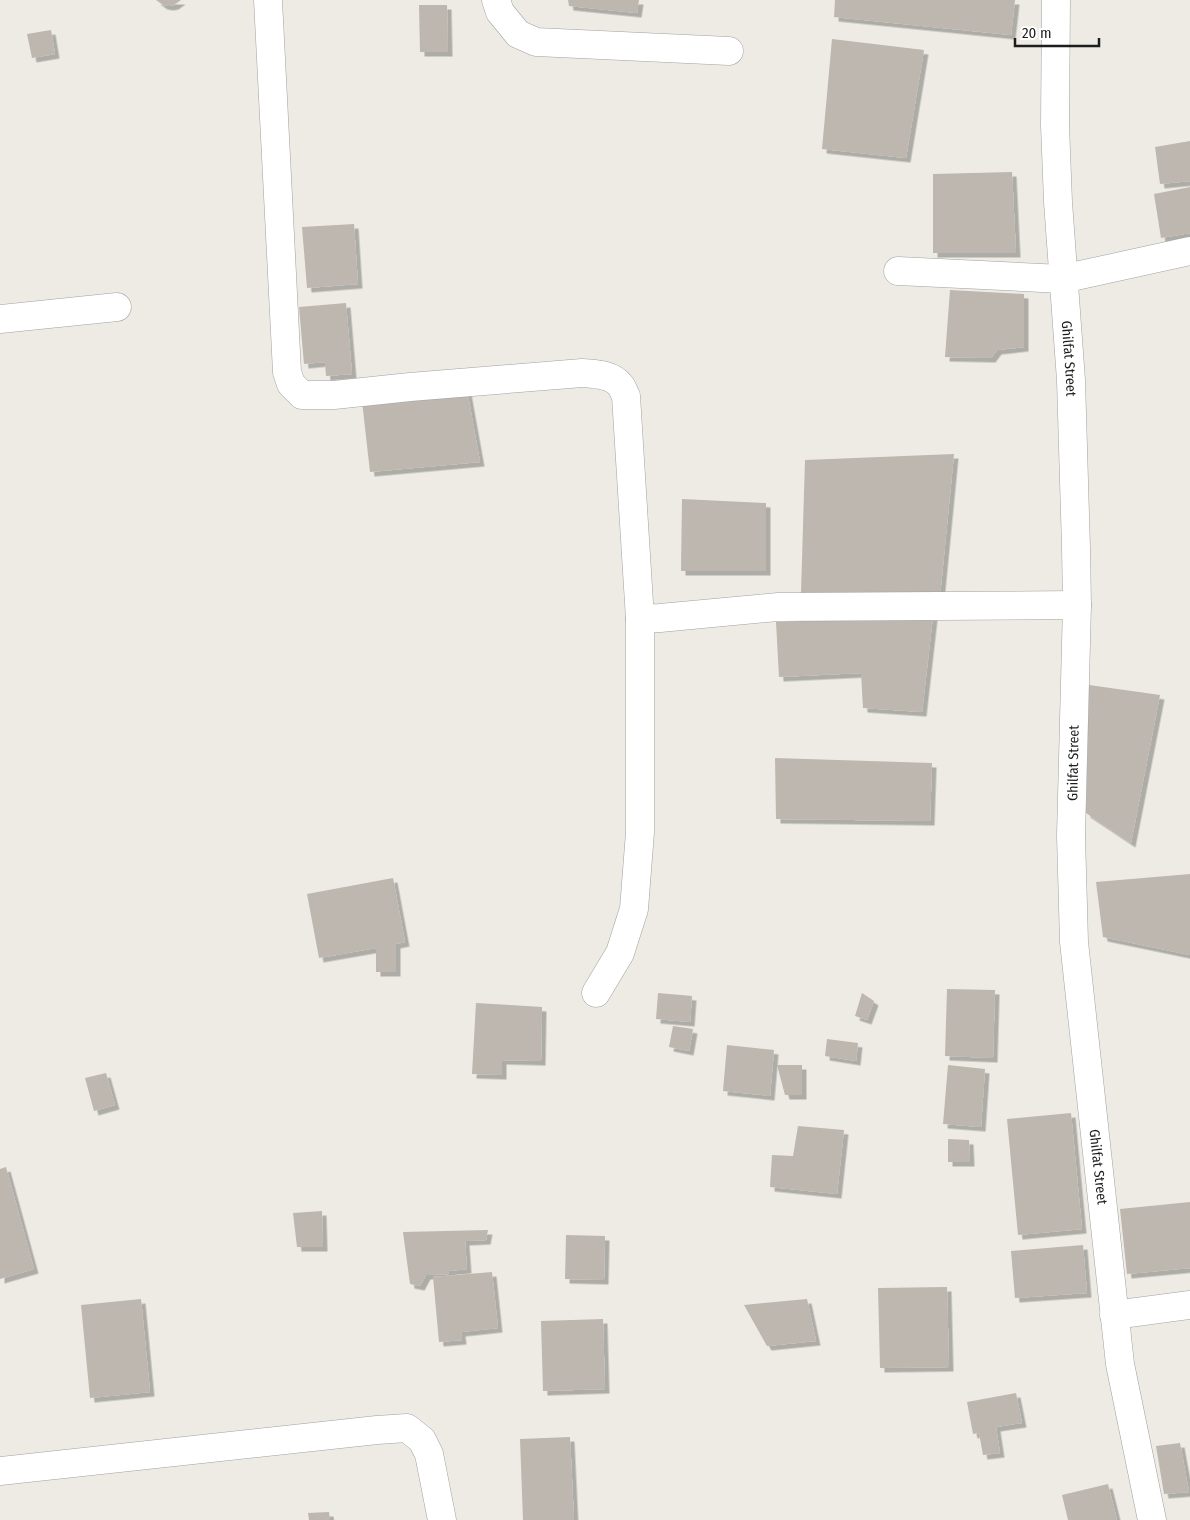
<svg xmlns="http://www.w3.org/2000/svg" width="1190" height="1520" font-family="'Fira Sans Condensed',sans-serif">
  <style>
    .building { fill: #bdb7b0; filter: url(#shadow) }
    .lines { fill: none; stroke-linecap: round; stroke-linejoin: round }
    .minor-casing { stroke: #a1a1a1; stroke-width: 29 }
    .minor { stroke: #fff; stroke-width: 28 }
    .labels { text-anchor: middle; stroke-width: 4; stroke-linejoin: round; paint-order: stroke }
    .street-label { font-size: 14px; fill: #1d1d1d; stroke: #fff }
  </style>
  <defs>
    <filter id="shadow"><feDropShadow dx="4.5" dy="4.5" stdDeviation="0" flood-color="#0004"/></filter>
  </defs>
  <rect width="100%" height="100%" fill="#edebe3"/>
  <!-- building -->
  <path class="building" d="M 156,0 L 181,0 L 174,5 L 169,6 L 163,5 Z
    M 568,0 L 639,0 L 637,13 L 569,6 Z
    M 835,0 L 1015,0 L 1011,35 L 834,17 Z
    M 419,5 L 447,5 L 448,52 L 420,52 Z
    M 51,30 L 55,54 L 32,58 L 27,34 Z
    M 832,39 L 924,50 L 906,158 L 822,149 Z
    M 1190,141 L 1190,181 L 1160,184 L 1155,147 Z
    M 1012,172 L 1016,253 L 933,253 L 933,174 Z
    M 1190,187 L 1190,233 L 1161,238 L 1154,194 Z
    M 354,224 L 358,284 L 307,288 L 302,227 Z
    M 950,290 L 1024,294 L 1024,347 L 997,350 L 991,358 L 945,357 Z
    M 346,303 L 352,374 L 326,376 L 325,362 L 304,364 L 299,307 Z
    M 467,390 L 480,462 L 370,472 L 362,401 Z
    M 954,454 L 940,596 L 801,593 L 805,460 Z
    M 682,499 L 766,503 L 766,571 L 681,571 Z
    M 933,616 L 922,712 L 863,708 L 861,673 L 779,677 L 776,622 Z
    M 1089,685 L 1160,695 L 1131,843 L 1086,813 Z
    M 775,758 L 932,763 L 930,821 L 776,819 Z
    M 1190,874 L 1190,955 L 1103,937 L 1096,882 Z
    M 393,878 L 405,942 L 396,944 L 396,972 L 376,972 L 376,948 L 319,958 L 307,894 Z
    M 947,989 L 995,990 L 993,1058 L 945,1056 Z
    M 658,993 L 692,996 L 690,1022 L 656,1019 Z
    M 862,993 L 874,1001 L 867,1020 L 855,1016 Z
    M 476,1003 L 542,1007 L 541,1061 L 502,1060 L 502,1075 L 472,1074 Z
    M 673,1026 L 693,1029 L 689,1051 L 669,1047 Z
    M 827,1039 L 858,1043 L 856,1061 L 825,1056 Z
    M 727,1045 L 774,1050 L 770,1096 L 723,1091 Z
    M 777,1065 L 802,1065 L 802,1095 L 785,1095 Z
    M 948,1065 L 985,1069 L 981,1127 L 943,1124 Z
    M 106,1073 L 115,1105 L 94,1111 L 85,1078 Z
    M 1071,1113 L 1082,1229 L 1018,1235 L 1007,1119 Z
    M 798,1126 L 844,1130 L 837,1194 L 770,1187 L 772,1155 L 793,1156 Z
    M 948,1139 L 969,1140 L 970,1162 L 948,1162 Z
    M 6,1167 L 34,1269 L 0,1279 L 0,1169 Z
    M 1190,1202 L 1190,1268 L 1127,1274 L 1120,1209 Z
    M 322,1211 L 323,1247 L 297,1247 L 293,1213 Z
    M 488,1230 L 486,1240 L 465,1241 L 467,1269 L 449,1271 L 448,1274 L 426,1275 L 420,1286 L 410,1284 L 403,1232 Z
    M 566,1235 L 605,1236 L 604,1280 L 565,1279 Z
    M 1083,1245 L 1087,1293 L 1015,1298 L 1011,1251 Z
    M 492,1272 L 498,1328 L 461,1332 L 462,1340 L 439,1342 L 433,1277 Z
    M 947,1287 L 949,1367 L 880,1368 L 878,1288 Z
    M 141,1299 L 150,1392 L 90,1398 L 81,1305 Z
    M 807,1299 L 816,1341 L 767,1346 L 744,1305 Z
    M 603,1319 L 605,1389 L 543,1391 L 541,1321 Z
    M 1016,1393 L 1022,1423 L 996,1427 L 1000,1453 L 983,1455 L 979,1433 L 973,1434 L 967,1402 Z
    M 570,1437 L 574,1520 L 523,1520 L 520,1439 Z
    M 1180,1443 L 1189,1492 L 1164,1494 L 1156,1446 Z
    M 1108,1484 L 1117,1520 L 1068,1520 L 1062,1495 Z
    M 329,1512 L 330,1520 L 309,1520 L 308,1513 Z"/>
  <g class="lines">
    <defs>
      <g id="minor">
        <path d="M 268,0 L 287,372 L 291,384 L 302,395 L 334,395 L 410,387 L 582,373 C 595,374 612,374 620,385 C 623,388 624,393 626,396 L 640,619 L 660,618 L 778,607 L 1077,605"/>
        <path d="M 496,0 L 500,12 L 518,34 L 536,42 L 729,51"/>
        <path id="s1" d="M 1056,0 L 1055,125 L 1058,202 L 1071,380 L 1076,548 L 1077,605 L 1071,836 L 1074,942 L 1120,1364 L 1152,1520"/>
        <path d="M 898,271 L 1062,279 L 1190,251"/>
        <path d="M 0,319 L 117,307"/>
        <path d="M 596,993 L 620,953 L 634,909 L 640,832 L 640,619"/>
        <path d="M 1114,1315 L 1190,1305"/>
        <path d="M 0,1471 L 377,1430 L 407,1428 L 422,1440 L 429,1454 L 442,1520"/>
      </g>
    </defs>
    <!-- minor casing -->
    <use href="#minor" class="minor-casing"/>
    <!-- minor -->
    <use href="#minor" class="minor"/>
  </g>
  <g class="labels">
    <!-- street labels -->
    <g class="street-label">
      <text dy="5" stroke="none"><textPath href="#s1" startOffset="359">Ghilfat Street</textPath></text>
      <text transform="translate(1073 763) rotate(-89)" y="5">Ghilfat Street</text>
      <text dy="5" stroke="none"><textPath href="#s1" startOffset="1169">Ghilfat Street</textPath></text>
    </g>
  </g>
  <!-- scale -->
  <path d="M1015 38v8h84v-8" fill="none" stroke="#1d1d1d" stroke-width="2.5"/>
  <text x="1022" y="38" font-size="15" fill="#1d1d1d" stroke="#ffffff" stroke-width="4" paint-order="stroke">20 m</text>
</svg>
